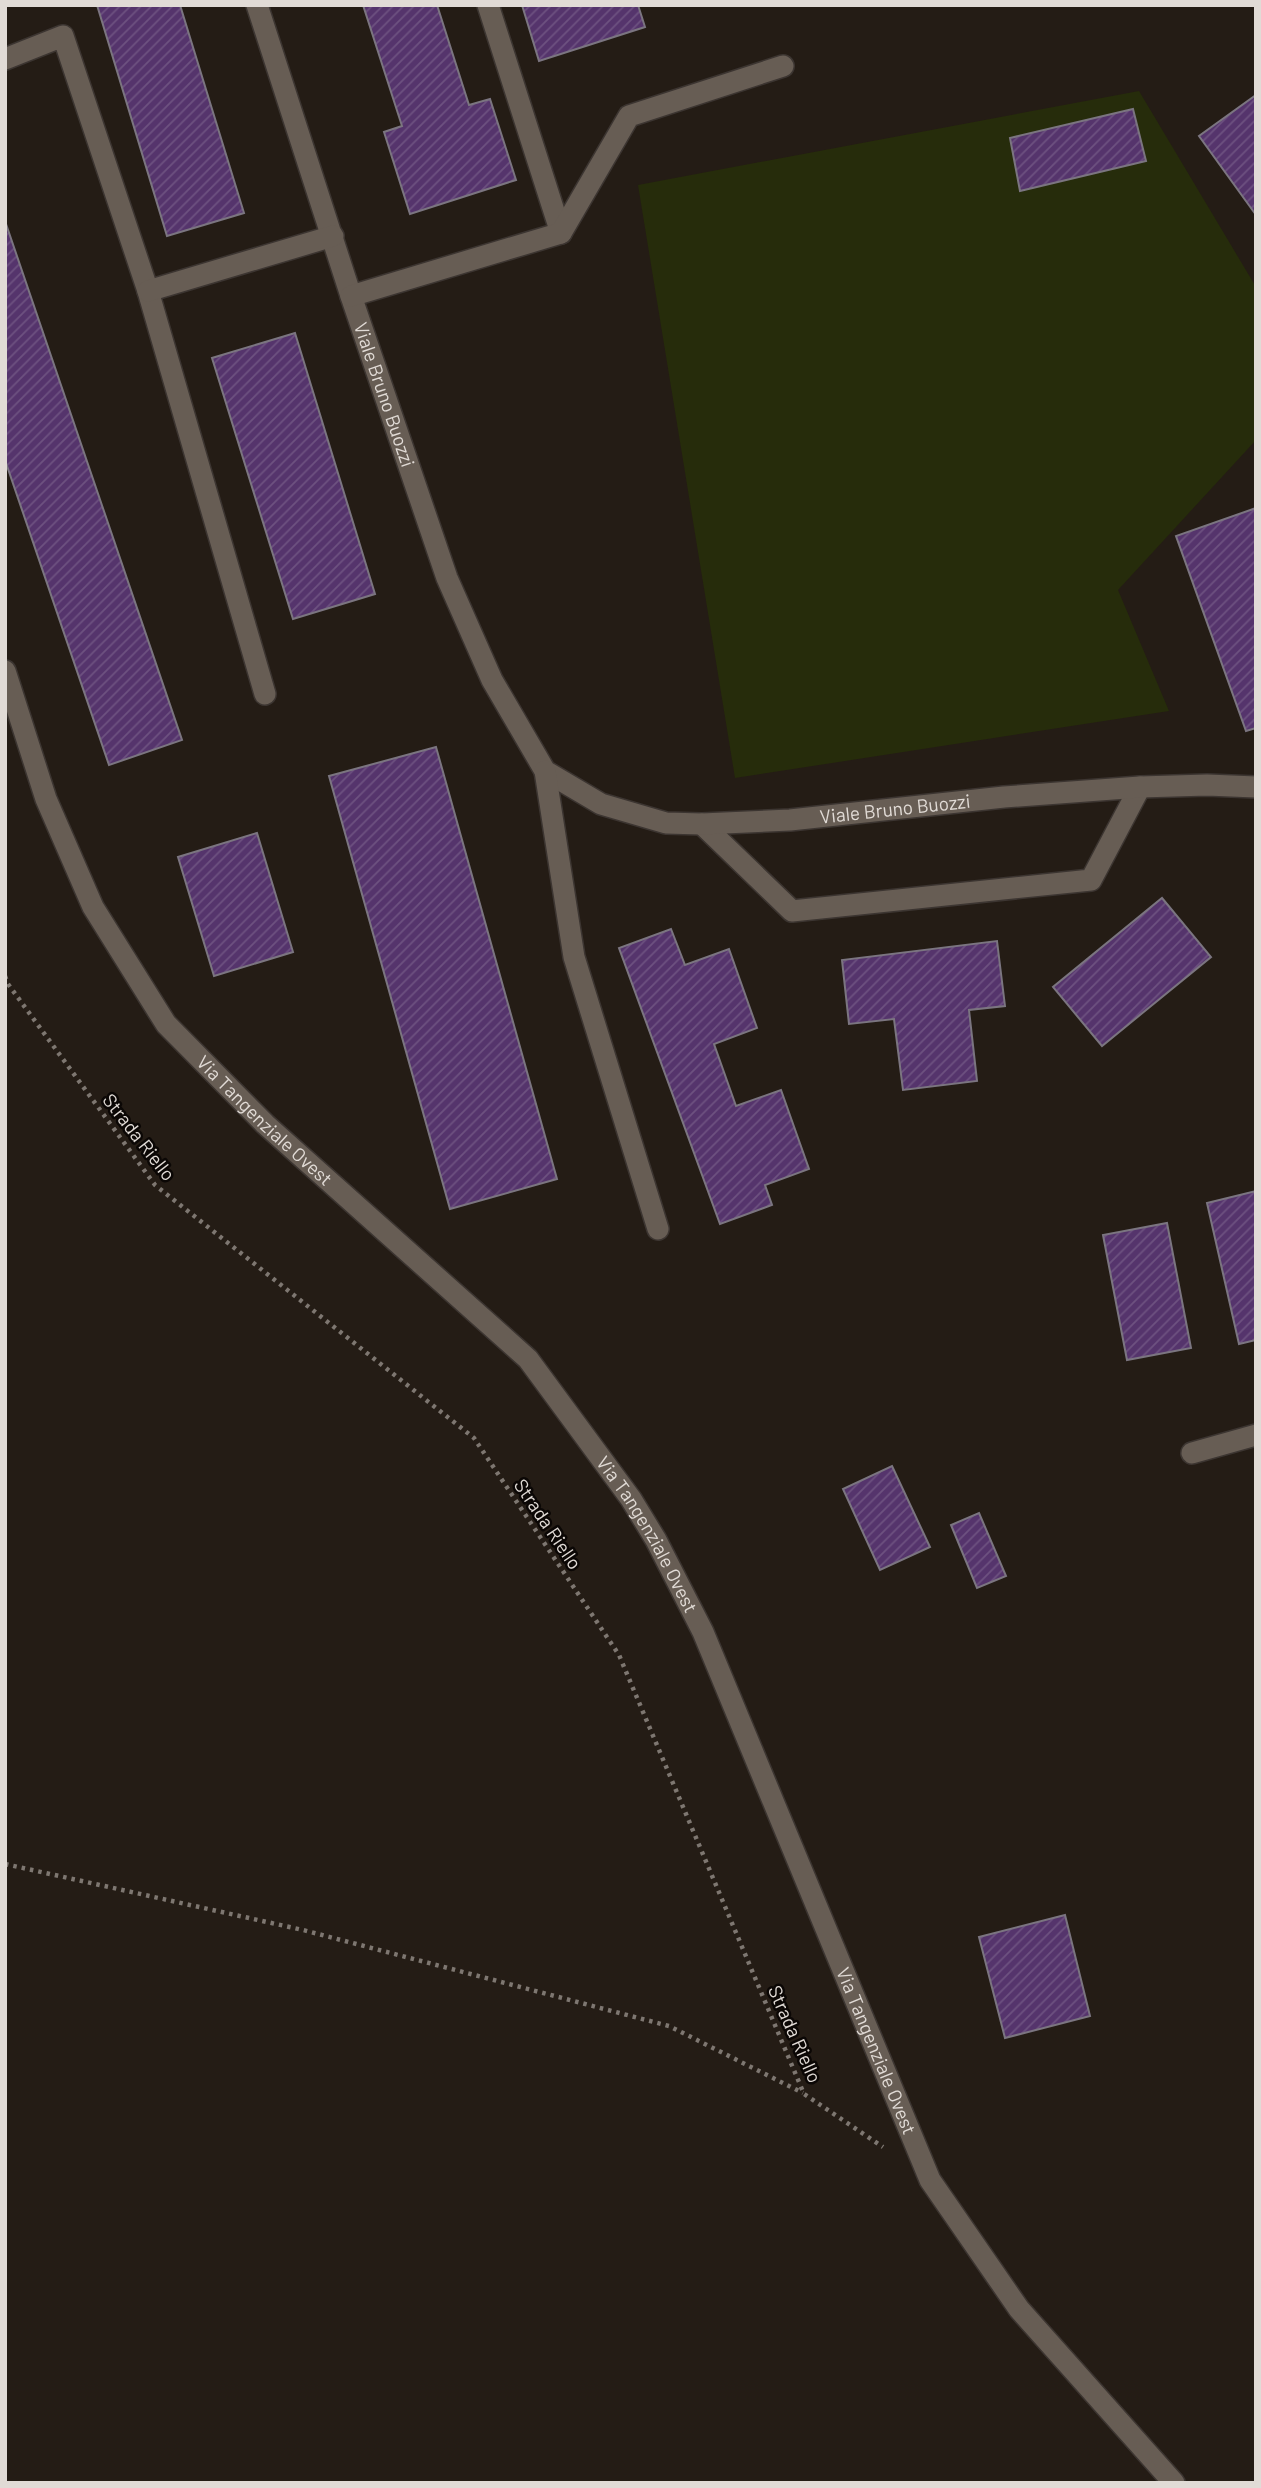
<svg xmlns="http://www.w3.org/2000/svg" width="1261" height="2488" font-family="Barlow,sans-serif">
  <style>
    .green { fill: #262c0b }
    .building { fill: url(#building-hatch); stroke: #7b7580; stroke-width: 2 }
    .lines { fill: none; stroke-linecap: round; stroke-linejoin: round }
    .service-casing { stroke: #3c3531; stroke-width: 24 }
    .minor-casing { stroke: #3c3531; stroke-width: 24 }
    .secondary-casing { stroke: #3c3531; stroke-width: 24 }
    .path { stroke: #7e7771; stroke-width: 4.5; stroke-dasharray: 3.5 5; stroke-linecap: butt }
    .service { stroke: #675d54; stroke-width: 21 }
    .minor { stroke: #675d54; stroke-width: 21 }
    .secondary { stroke: #675d54; stroke-width: 21 }
    .labels { text-anchor: middle; stroke-width: 5; stroke-linejoin: round; paint-order: stroke }
    .street-label { font-size: 19px; fill: #e1dbd6; stroke: #0b0705 }
  </style>
  <defs>
    <pattern id="building-hatch" width="6" height="6" patternUnits="userSpaceOnUse" patternTransform="scale(1.75)"><rect width="6" height="6" fill="#55346c"/><path d="M-1 1l2-2M0 6l6-6M5 7l2-2" fill="none" stroke="#6d5180"/></pattern>
  </defs>
  <rect width="100%" height="100%" fill="#241c15"/>
  <!-- green -->
  <path class="green" d="M 1139,91 L 1256,287 L 1256,440 L 1118,590 L 1169,711 L 735,778 L 638,185 Z"/>
  <!-- building -->
  <path class="building" d="M 97,5 L 180,5 L 244,213 L 167,236 Z
    M 363,5 L 437,5 L 469,105 L 490,99 L 516,180 L 410,214 L 384,132 L 402,126 Z
    M 522,5 L 638,5 L 645,27 L 539,61 Z
    M 1256,95 L 1256,215 L 1199,136 Z
    M 1133,109 L 1146,161 L 1020,191 L 1010,138 Z
    M 5,221 L 182,740 L 109,765 L 5,460 Z
    M 295,333 L 375,594 L 293,619 L 212,358 Z
    M 1256,508 L 1256,728 L 1246,731 L 1176,536 Z
    M 436,747 L 557,1179 L 450,1209 L 329,776 Z
    M 257,833 L 293,952 L 214,976 L 178,857 Z
    M 1162,898 L 1211,957 L 1102,1046 L 1053,987 Z
    M 671,929 L 685,965 L 729,949 L 757,1028 L 714,1044 L 736,1106 L 781,1090 L 809,1169 L 765,1185 L 772,1205 L 720,1224 L 619,948 Z
    M 997,941 L 1005,1006 L 969,1010 L 977,1081 L 903,1090 L 894,1019 L 849,1024 L 842,960 Z
    M 1256,1191 L 1256,1340 L 1239,1344 L 1207,1203 Z
    M 1167,1223 L 1191,1348 L 1127,1360 L 1103,1235 Z
    M 892,1466 L 930,1547 L 880,1570 L 843,1489 Z
    M 979,1513 L 1006,1576 L 977,1588 L 951,1525 Z
    M 1065,1915 L 1090,2016 L 1005,2038 L 979,1937 Z"/>
  <g class="lines">
    <defs>
      <path id="service" d="M 702,824 L 792,911 L 1091,880 L 1140,787"/>
      <g id="minor">
        <path id="s1" d="M 257,5 L 351,296 L 447,578 L 492,680 L 545,771 L 601,804 L 666,823 L 702,824 L 790,820 L 1004,797 L 1140,787 L 1207,785 L 1256,787"/>
        <path d="M 488,5 L 561,233"/>
        <path d="M 5,59 L 63,36 L 148,291 L 265,694"/>
        <path d="M 148,291 L 333,236"/>
        <path d="M 351,296 L 561,233 L 629,116 L 783,66"/>
        <path d="M 545,771 L 574,957 L 658,1229"/>
        <path d="M 1192,1453 L 1256,1435"/>
      </g>
      <g id="secondary">
        <path id="s2" d="M 5,671 L 46,799 L 93,907 L 166,1024 L 265,1124 L 528,1359 L 631,1499 L 656,1540 L 703,1632 L 930,2180 L 1019,2309 L 1174,2483"/>
      </g>
    </defs>
    <!-- service casing -->
    <use href="#service" class="service-casing"/>
    <!-- minor casing -->
    <use href="#minor" class="minor-casing"/>
    <!-- secondary casing -->
    <use href="#secondary" class="secondary-casing"/>
    <!-- path -->
    <path class="path" d="M 5,976 L 8,984 L 155,1185 L 474,1438 L 619,1655 L 804,2094 L 883,2147
      M 5,1864 L 303,1930 L 669,2026 L 803,2093"/>
    <!-- service -->
    <use href="#service" class="service"/>
    <!-- minor -->
    <use href="#minor" class="minor"/>
    <!-- secondary -->
    <use href="#secondary" class="secondary"/>
  </g>
  <g class="labels">
    <!-- street labels -->
    <g class="street-label">
      <text dy="7" stroke="none"><textPath href="#s1" startOffset="410">Viale Bruno Buozzi</textPath></text>
      <text dy="7" stroke="none"><textPath href="#s1" startOffset="1183">Viale Bruno Buozzi</textPath></text>
      <text dy="7" stroke="none"><textPath href="#s2" startOffset="528">Via Tangenziale Ovest</textPath></text>
      <text transform="translate(139 1137) rotate(52)" y="7">Strada Riello</text>
      <text transform="translate(548 1524) rotate(56)" y="7">Strada Riello</text>
      <text dy="7" stroke="none"><textPath href="#s2" startOffset="1096">Via Tangenziale Ovest</textPath></text>
      <text transform="translate(795 2034) rotate(66)" y="7">Strada Riello</text>
      <text dy="7" stroke="none"><textPath href="#s2" startOffset="1662">Via Tangenziale Ovest</textPath></text>
    </g>
  </g>
  <!-- border -->
  <rect width="1261" height="2488" fill="none" stroke="#e1dbd6" stroke-width="14"/>
</svg>
